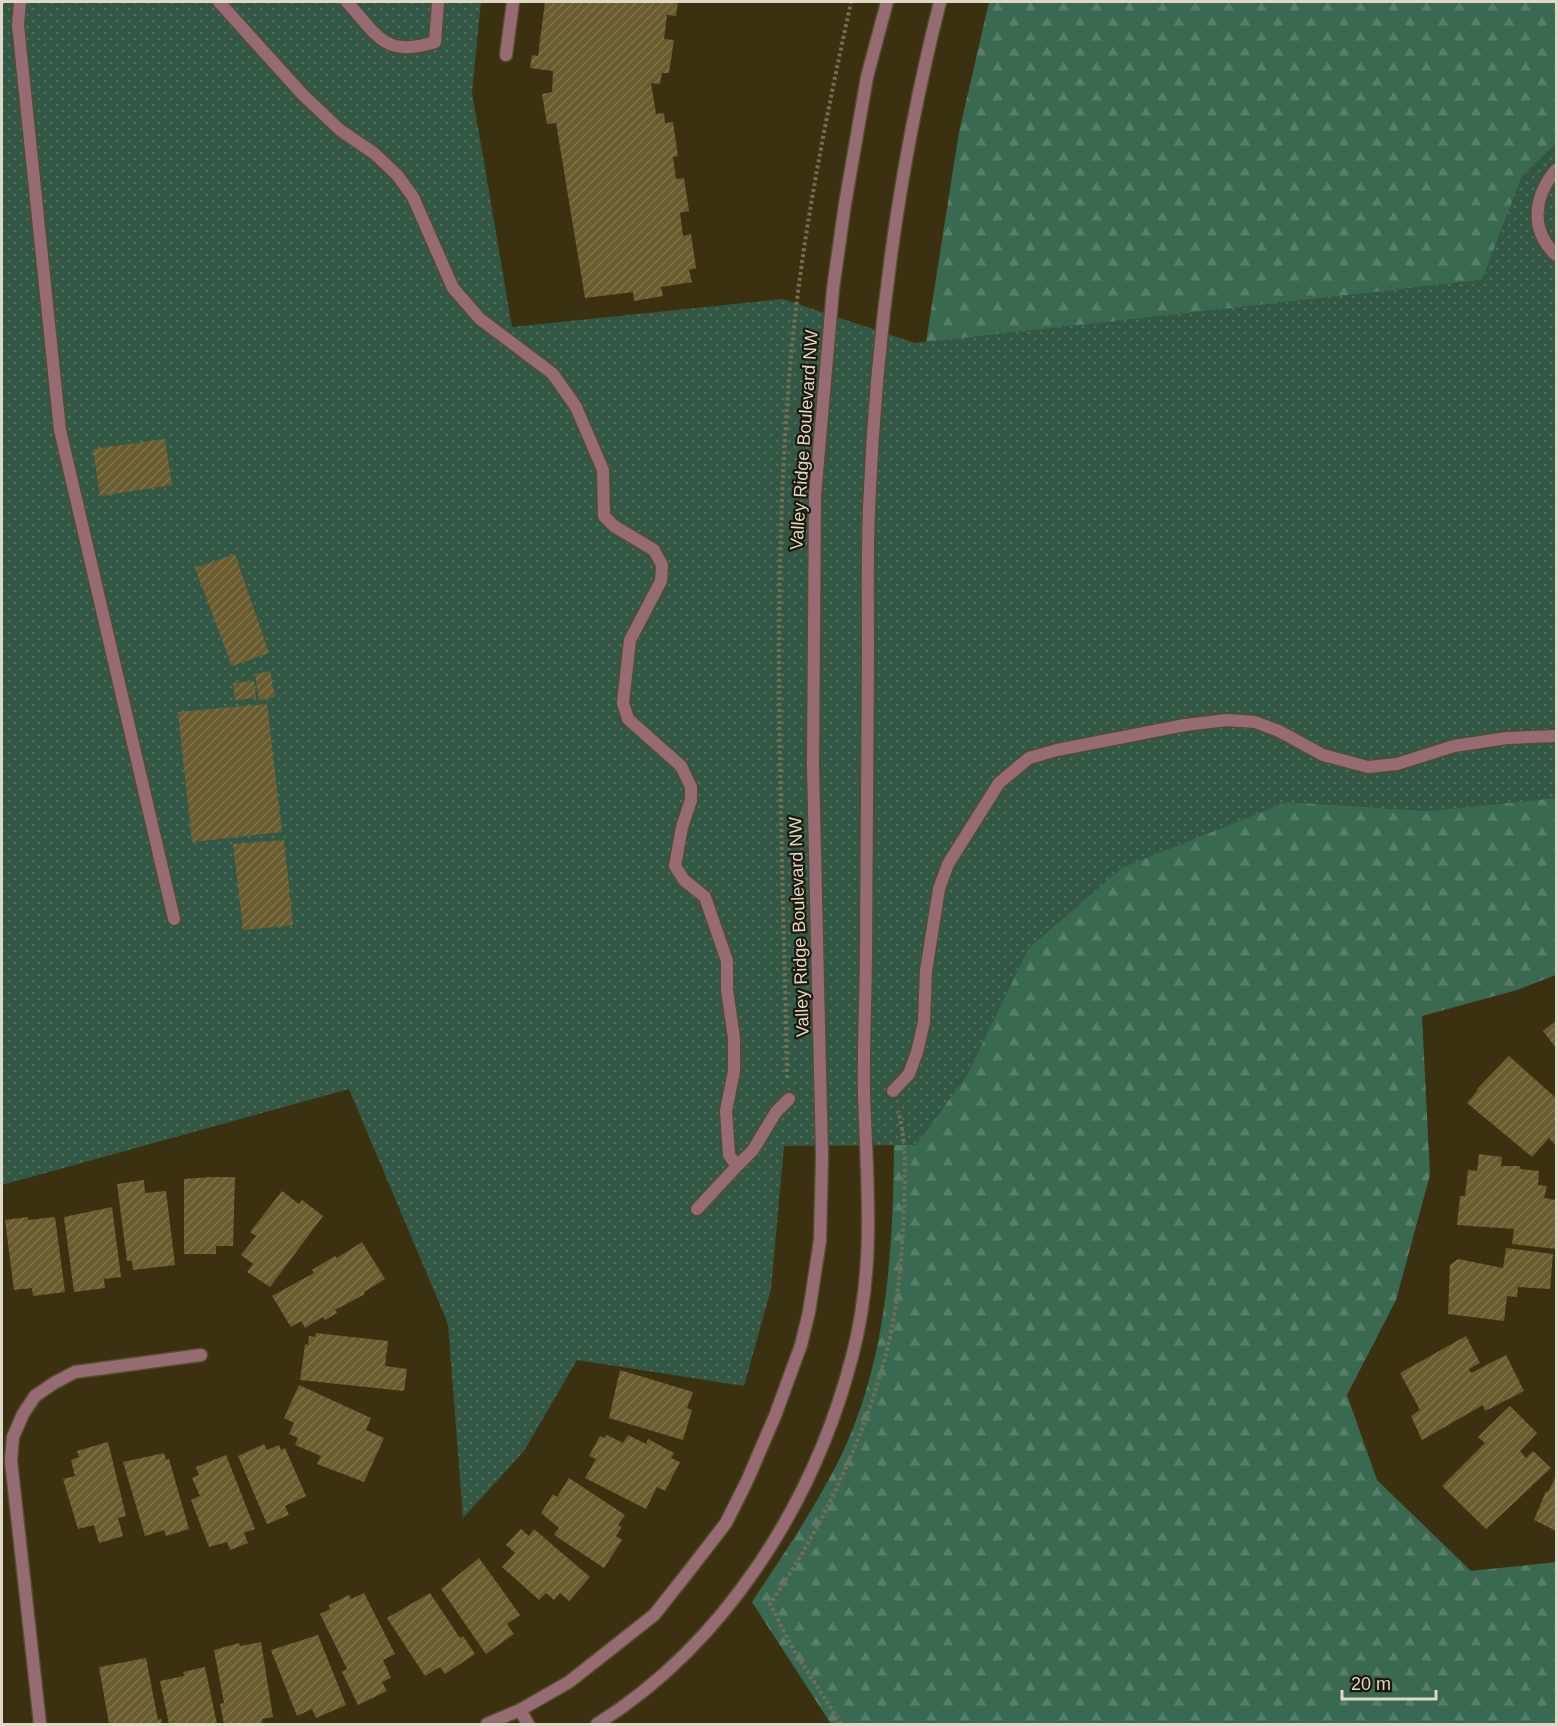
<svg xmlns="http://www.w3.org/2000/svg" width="1558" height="1726" font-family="Arial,sans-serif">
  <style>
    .grass { fill: url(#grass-dots) }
    .forest { fill: url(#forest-firs) }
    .building { fill: url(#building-hatch) }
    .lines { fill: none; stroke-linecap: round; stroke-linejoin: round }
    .lane-casing { stroke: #554c2e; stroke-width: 15 }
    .street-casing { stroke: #554c2e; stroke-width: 15 }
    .path { stroke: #766e53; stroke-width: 4; stroke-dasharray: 3 3; stroke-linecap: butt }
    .lane { stroke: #966b73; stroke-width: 12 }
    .street { stroke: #966b73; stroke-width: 12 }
    .labels { text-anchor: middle; stroke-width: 4.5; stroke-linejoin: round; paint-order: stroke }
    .street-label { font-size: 18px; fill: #ded9c7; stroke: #1e190c }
  </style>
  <defs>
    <pattern id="grass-dots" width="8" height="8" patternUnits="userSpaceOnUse" patternTransform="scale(1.5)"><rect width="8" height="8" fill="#325845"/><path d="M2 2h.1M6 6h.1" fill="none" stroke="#4f6f5e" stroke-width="1.8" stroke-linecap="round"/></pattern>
    <pattern id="forest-firs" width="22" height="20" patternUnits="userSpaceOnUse" patternTransform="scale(1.5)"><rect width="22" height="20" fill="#3a6951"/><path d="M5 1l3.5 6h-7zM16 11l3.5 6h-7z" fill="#567e69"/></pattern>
    <pattern id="building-hatch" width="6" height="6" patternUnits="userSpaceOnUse" patternTransform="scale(1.5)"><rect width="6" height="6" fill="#6a5c2f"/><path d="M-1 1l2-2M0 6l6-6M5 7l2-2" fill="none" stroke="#7f734c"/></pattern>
  </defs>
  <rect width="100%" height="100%" fill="#3b3111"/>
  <!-- grass -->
  <path class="grass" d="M 2,2 L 481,2 L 472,92 L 512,327 L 783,299 L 915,343 L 1482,280 L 1522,176 L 1556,144 L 1556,798 L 1428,811 L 1287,802 L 1028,949 L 967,1075 L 916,1145 L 784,1146 L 771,1289 L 744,1386 L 577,1360 L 524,1451 L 463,1518 L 448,1324 L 349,1089 L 2,1185 Z"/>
  <!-- forest -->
  <path class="forest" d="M 989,2 L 1556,2 L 1556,144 L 1522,176 L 1482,280 L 926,342 L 959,132 Z
    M 1556,798 L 1556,975 L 1517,990 L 1422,1016 L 1430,1175 L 1396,1300 L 1347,1395 L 1377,1480 L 1471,1571 L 1556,1562 L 1556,1724 L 831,1724 L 752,1602 C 781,1558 811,1514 836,1466 C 887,1367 893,1254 894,1145 L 916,1145 L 967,1075 L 1028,949 L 1122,868 L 1287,802 L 1428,811 Z"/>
  <!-- building -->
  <path class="building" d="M 545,2 L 678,2 L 676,16 L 667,15 L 664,39 L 674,40 L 669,73 L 662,73 L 660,84 L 651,83 L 656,114 L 664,113 L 665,123 L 673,122 L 678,156 L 673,157 L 676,179 L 684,178 L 689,211 L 680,213 L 683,236 L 691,234 L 696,268 L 689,270 L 692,282 L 661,287 L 663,296 L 634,301 L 633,292 L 585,298 L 556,123 L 547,124 L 542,94 L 552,92 L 553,71 L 530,68 L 532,55 L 538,56 Z
    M 165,439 L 172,485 L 100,496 L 93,449 Z
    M 235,554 L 269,653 L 232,666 L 195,568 Z
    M 270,671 L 275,697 L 259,700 L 255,674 Z
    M 254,681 L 256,698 L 235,700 L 233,683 Z
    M 267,704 L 282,832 L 192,842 L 178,712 Z
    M 284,840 L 293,925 L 243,930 L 233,844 Z
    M 1556,1021 L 1556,1048 L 1543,1031 Z
    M 1509,1056 L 1556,1098 L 1556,1146 L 1549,1138 L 1532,1157 L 1467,1103 L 1478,1090 L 1477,1089 Z
    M 1479,1154 L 1502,1157 L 1501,1166 L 1520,1166 L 1520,1169 L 1539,1171 L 1538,1185 L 1547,1186 L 1544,1198 L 1556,1200 L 1556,1249 L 1512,1244 L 1514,1229 L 1457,1225 L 1460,1196 L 1465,1196 L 1468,1170 L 1477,1171 Z
    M 210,1177 L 235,1177 L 233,1246 L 216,1246 L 216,1254 L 184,1254 L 184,1179 Z
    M 144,1180 L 145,1193 L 166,1191 L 175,1265 L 133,1270 L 132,1261 L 127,1261 L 117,1184 Z
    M 282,1191 L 299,1204 L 302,1200 L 323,1216 L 270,1287 L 247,1272 L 253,1264 L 241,1255 L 256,1236 L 250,1232 Z
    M 112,1207 L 121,1277 L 104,1279 L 105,1288 L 74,1292 L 64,1217 Z
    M 28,1217 L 28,1220 L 55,1217 L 65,1292 L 33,1296 L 32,1288 L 14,1290 L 5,1220 Z
    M 362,1242 L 385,1279 L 364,1292 L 365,1294 L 335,1310 L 337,1313 L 325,1320 L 323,1317 L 305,1328 L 301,1321 L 291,1327 L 272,1296 L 314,1273 L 312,1270 L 335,1256 L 337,1258 Z
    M 1506,1248 L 1553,1254 L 1550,1289 L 1518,1287 L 1517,1297 L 1507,1296 L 1504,1321 L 1448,1314 L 1450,1265 L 1458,1259 L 1503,1268 Z
    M 316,1333 L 388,1341 L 385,1366 L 407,1369 L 404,1391 L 300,1380 L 305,1344 L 308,1345 L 309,1336 L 315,1337 Z
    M 1466,1336 L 1480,1363 L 1469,1369 L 1471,1373 L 1506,1355 L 1524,1391 L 1485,1411 L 1483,1405 L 1422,1440 L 1411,1416 L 1420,1410 L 1400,1373 Z
    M 620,1370 L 693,1392 L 687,1408 L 692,1410 L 683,1440 L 609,1418 Z
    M 299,1385 L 371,1418 L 366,1430 L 384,1438 L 364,1482 L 317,1464 L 321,1456 L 295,1445 L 298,1438 L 289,1434 L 294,1423 L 284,1418 Z
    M 1510,1406 L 1537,1433 L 1520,1451 L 1526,1458 L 1533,1451 L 1551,1468 L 1486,1529 L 1442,1486 L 1485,1443 L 1478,1437 Z
    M 607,1435 L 623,1443 L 628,1435 L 646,1444 L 648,1439 L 674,1453 L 671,1458 L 680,1462 L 665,1491 L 657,1487 L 646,1509 L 585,1478 L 596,1459 L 589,1456 L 600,1436 L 605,1438 Z
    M 108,1442 L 126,1516 L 118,1518 L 123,1536 L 99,1543 L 94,1525 L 78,1529 L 63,1479 L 75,1476 L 71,1460 L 79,1457 L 77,1451 Z
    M 264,1444 L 267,1450 L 279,1445 L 281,1450 L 285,1448 L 306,1496 L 285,1506 L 289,1515 L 267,1524 L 238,1456 Z
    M 164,1453 L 166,1460 L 169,1459 L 189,1529 L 166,1536 L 164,1530 L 145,1536 L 123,1462 Z
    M 226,1455 L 255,1529 L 244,1533 L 248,1543 L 230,1550 L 227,1542 L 209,1547 L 191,1500 L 200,1496 L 192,1478 L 199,1475 L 196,1467 Z
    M 1556,1476 L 1556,1531 L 1534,1520 L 1546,1491 L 1548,1492 Z
    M 569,1478 L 625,1515 L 618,1525 L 622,1527 L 616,1536 L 622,1540 L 604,1568 L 554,1535 L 559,1528 L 541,1513 L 553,1494 L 557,1497 Z
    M 521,1529 L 529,1536 L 534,1529 L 590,1577 L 569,1601 L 560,1593 L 554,1600 L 546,1593 L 539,1600 L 502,1567 L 515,1553 L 506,1545 Z
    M 479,1558 L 520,1615 L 507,1624 L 514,1634 L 486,1654 L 441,1589 Z
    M 364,1593 L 395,1654 L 383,1660 L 391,1678 L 382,1682 L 387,1691 L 358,1705 L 342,1672 L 347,1669 L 320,1614 L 330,1609 L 329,1605 L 349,1595 L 351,1599 Z
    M 430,1593 L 460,1638 L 463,1636 L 475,1654 L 445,1674 L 440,1667 L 425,1676 L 387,1618 Z
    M 318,1635 L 346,1705 L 316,1718 L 312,1709 L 297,1716 L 271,1650 Z
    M 261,1642 L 273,1717 L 262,1719 L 263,1724 L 224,1724 L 220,1704 L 224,1703 L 214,1650 L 239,1643 L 240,1646 Z
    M 146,1658 L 158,1720 L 161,1719 L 162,1724 L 109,1724 L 99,1667 Z
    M 205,1667 L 217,1724 L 169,1724 L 160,1681 L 184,1676 L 183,1672 Z"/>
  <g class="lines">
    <defs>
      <path id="lane" d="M 20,2 L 18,25 L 60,430 L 174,919
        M 219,2 L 303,95 L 340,130 L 375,154 L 398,176 L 413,197 L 453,288 L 480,319 L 553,374 L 576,407 L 603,470 L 604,516 L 614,526 L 654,550 L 662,565 L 661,581 L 630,640 L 623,703 L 628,719 L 681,766 L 691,787 L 691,800 L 682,827 L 675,866 L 684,880 L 705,897 L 727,961 L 727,990 L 734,1038 L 734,1071 L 726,1111 L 729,1155 L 737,1166 L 753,1150 L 776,1112 L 789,1099
        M 347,2 C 378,36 385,58 435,42 L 438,2
        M 506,55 L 513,2
        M 1556,170 C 1534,196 1529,229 1556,255
        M 893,1091 L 909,1074 L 917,1052 L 924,1022 L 926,971 L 939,889 L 948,864 L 999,783 L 1029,758 L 1057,750 L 1185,725 L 1227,720 L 1255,722 L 1279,731 L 1323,755 L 1368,767 L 1397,764 L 1454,746 L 1507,738 L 1556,736
        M 697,1209 L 737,1166"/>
      <path id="street" d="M 520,1710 L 528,1724
        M 40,1724 L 11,1461 L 13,1437 L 23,1414 L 35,1396 L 54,1383 L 75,1372 L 201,1355
        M 487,1724 L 520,1710 L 569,1682 L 654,1615 L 685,1576 L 726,1523 L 747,1481 L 775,1416 L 801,1345 L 809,1312 L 820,1240 L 822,1157 L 813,766 L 815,496 L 833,289 L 845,204 L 867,77 L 887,2
        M 597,1724 C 725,1644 814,1503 852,1357 C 876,1266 867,1185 864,1094 C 863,1045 866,996 866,947 C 867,850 867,752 868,654 C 868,606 867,557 869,508 C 876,338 898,167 940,2"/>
    </defs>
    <!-- lane casing -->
    <use href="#lane" class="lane-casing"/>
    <!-- street casing -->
    <use href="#street" class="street-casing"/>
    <!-- path -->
    <path class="path" d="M 787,1078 C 783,850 771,620 788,393 C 797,261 823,131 851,2
      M 841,1724 L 793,1649 L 770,1604 C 821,1529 863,1442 886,1354 C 898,1308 902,1257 904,1210 C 905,1177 907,1143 898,1111"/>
    <!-- lane -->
    <use href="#lane" class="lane"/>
    <!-- street -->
    <use href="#street" class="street"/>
  </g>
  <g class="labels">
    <!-- street labels -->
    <g class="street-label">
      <text transform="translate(804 440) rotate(-86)" y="6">Valley Ridge Boulevard NW</text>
      <text transform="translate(799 927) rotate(-92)" y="6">Valley Ridge Boulevard NW</text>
    </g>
  </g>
  <!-- border -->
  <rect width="1558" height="1726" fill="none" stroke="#ded9c7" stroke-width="6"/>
  <!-- scale -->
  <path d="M1342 1690v9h94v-9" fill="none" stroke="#ded9c7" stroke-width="3"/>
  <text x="1351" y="1690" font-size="18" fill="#ded9c7" stroke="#1e190c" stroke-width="4.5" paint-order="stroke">20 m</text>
</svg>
